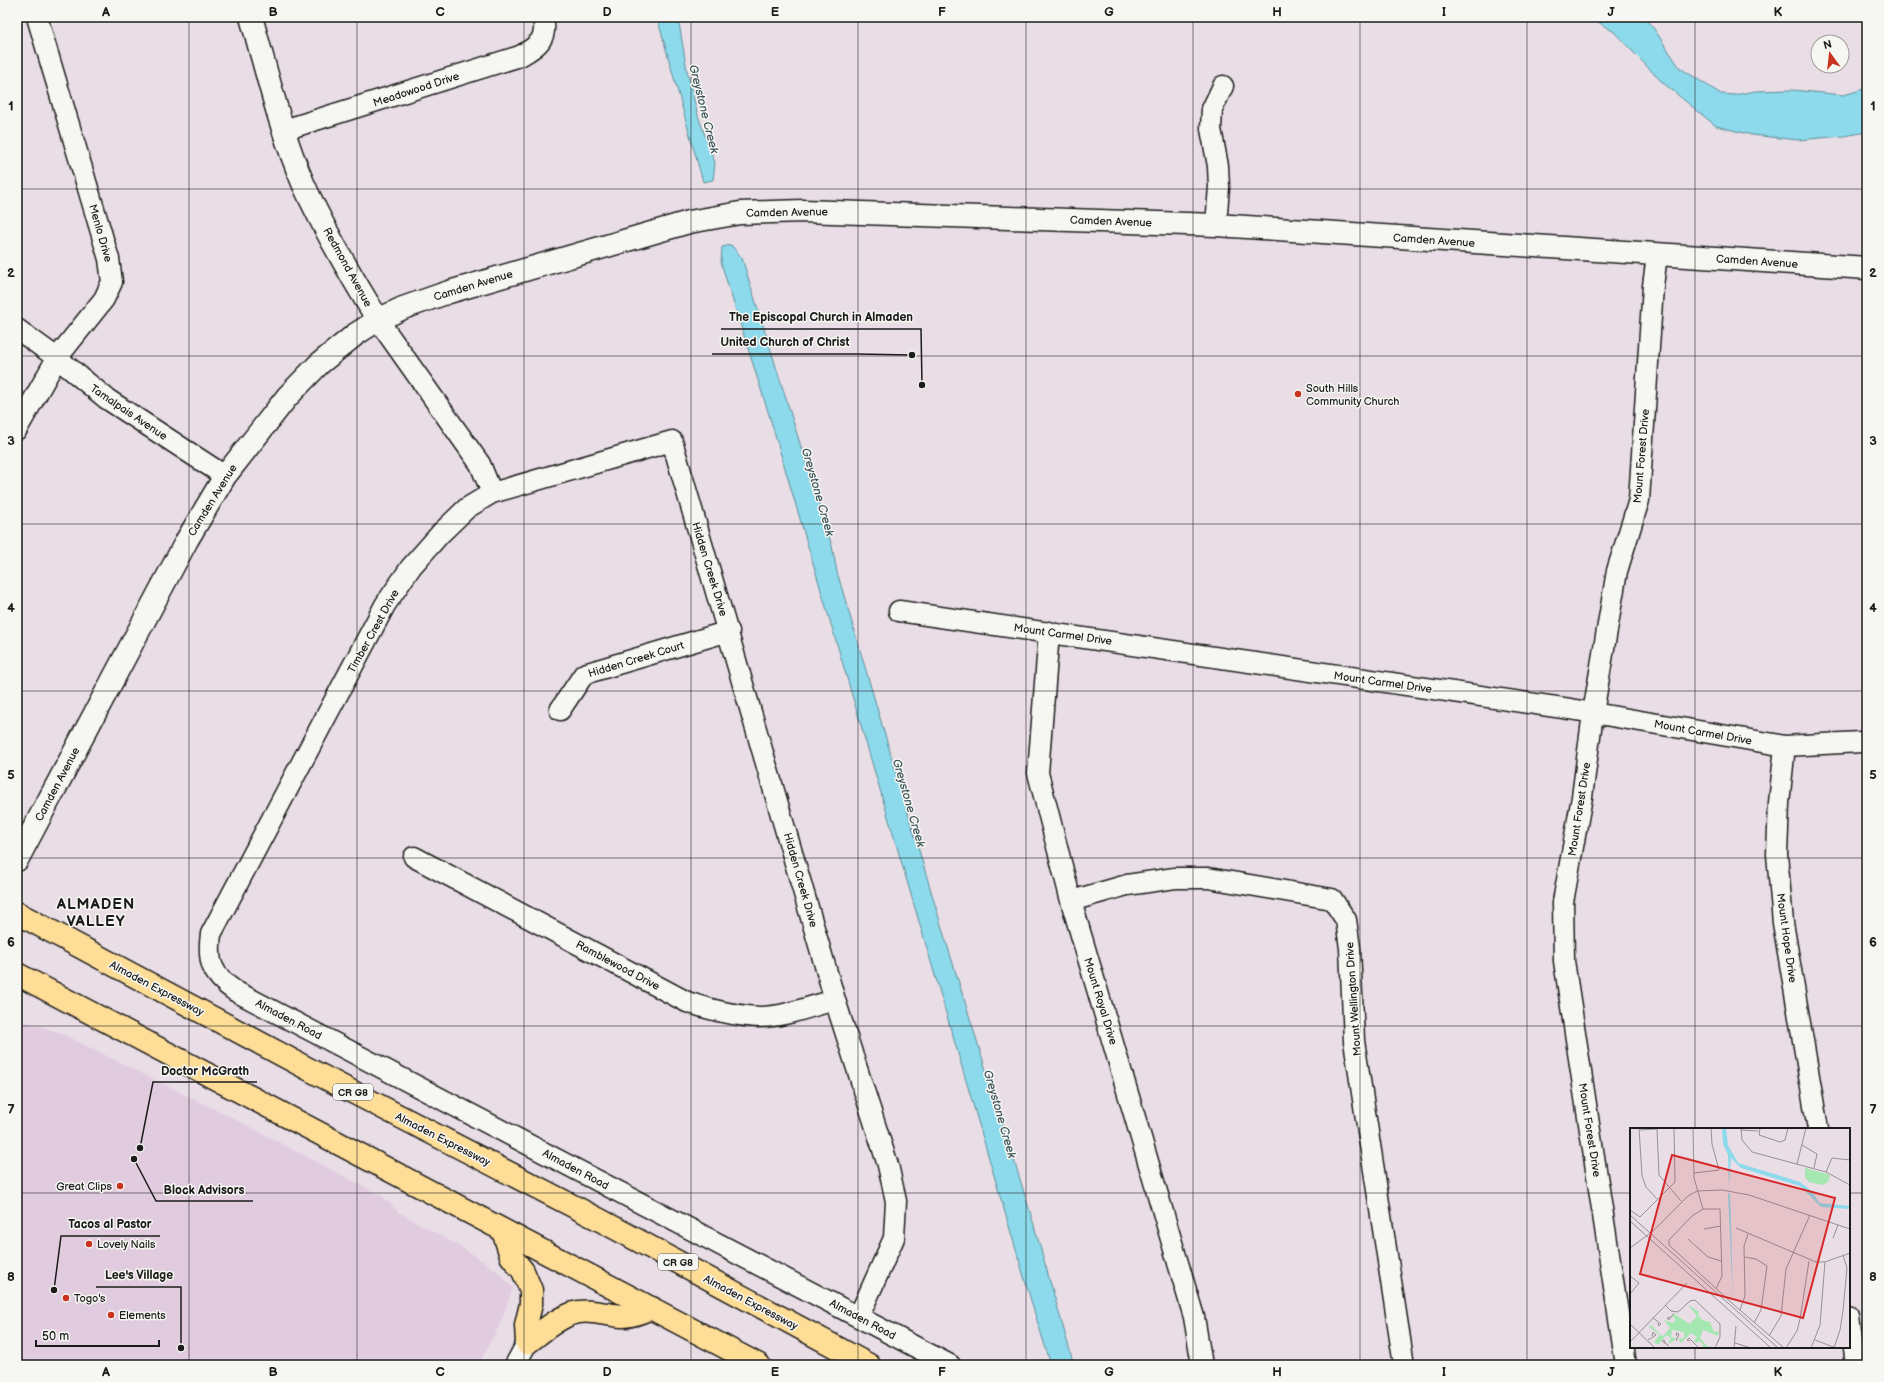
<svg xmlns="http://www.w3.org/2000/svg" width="1884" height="1382" font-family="'Balsamiq Sans',sans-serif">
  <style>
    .built { fill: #e0ccde }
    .water { fill: #8cdaeb; stroke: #5f8e98 }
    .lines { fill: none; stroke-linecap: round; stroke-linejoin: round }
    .minor-casing { stroke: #1c1c1c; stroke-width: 23 }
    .tertiary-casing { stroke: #1c1c1c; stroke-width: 25 }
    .primary-casing { stroke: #1c1c1c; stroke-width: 25 }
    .minor { stroke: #f6f6f2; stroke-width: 20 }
    .tertiary { stroke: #f6f6f2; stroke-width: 22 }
    .primary { stroke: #fedd96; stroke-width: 22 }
    .grid { fill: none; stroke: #1c1c1c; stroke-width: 1; stroke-opacity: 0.55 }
    .poi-dot { fill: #c8321e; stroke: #f6f6f2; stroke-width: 1.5 }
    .labels { text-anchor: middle; stroke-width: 3; stroke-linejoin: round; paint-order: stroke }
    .shield { fill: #f6f6f2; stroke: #5d5d5c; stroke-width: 1 }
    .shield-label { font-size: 10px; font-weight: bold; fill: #1c1c1c }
    .street-label { font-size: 11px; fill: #1c1c1c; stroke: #f6f6f2 }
    .poi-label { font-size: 11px; fill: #1c1c1c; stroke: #f6f6f2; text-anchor: start }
    .water-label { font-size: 12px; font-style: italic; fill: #3e555a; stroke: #f6f6f2 }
    .district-label { font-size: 15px; font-weight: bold; letter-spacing: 1px; fill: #1c1c1c; stroke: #f6f6f2 }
    .inset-road { fill: none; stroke: #979095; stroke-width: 1 }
    .view { fill: #d62828; fill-opacity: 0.15; stroke: #d62828; stroke-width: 2 }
    .inset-edge { fill: none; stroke: #1c1c1c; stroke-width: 2 }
    .leader { fill: none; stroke: #1c1c1c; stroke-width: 1.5 }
    .callout-dot { fill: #1c1c1c; stroke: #f6f6f2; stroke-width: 1.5 }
    .callout-label { font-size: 12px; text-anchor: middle; font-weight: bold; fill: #1c1c1c; stroke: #f6f6f2; stroke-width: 3; stroke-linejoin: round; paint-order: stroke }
    .neatline { fill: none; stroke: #1c1c1c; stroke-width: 1.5 }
    .grid-label { font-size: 13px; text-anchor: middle; font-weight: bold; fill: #1c1c1c }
  </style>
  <rect width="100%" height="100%" fill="#e9dde6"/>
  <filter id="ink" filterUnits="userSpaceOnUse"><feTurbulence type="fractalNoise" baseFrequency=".025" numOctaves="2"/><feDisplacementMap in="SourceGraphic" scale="8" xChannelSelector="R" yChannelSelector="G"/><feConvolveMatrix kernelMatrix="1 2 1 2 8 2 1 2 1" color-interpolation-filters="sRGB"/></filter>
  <g filter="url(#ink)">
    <!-- built -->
    <path class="built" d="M 17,1022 L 29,1022 L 62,1034 L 242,1123 L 382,1196 L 398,1212 L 466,1250 L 497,1271 L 513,1288 L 500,1324 L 478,1365 L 17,1365 Z"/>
    <!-- water -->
    <path class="water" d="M 657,17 L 678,17 L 687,71 L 698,116 L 715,163 L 713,180 L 703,182 Z
      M 1590,17 L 1646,17 L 1680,68 L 1721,94 L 1734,95 L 1755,91 L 1792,90 L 1844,95 L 1867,88 L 1867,132 L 1844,136 L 1798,140 L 1752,135 L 1716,126 L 1662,82 L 1614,32 Z
      M 731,245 L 742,258 L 832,546 L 837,572 L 941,925 L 1031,1215 L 1072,1358 L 1072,1365 L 1051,1365 L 1035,1314 L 771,421 L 721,263 L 722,247 Z"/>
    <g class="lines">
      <defs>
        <path id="minor" d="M 284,130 L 520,56 C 538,46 548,39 543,17
          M 1216,225 L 1219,187 L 1218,166 L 1211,129 L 1212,109 L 1223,86
          M 378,320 L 480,464 L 492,493
          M 17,329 L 57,358 L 107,399 L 225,476
          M 17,429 L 57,358 L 104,299 L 112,282 L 109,259 L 37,17
          M 899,611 L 1570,709 L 1785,746 L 1861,742 L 1867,740
          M 1049,632 L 1038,773 L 1071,901 L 1194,1317 L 1202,1365
          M 560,710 L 584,674 L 729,631
          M 1785,746 L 1779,803 L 1777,854 L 1783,923 L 1818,1129
          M 414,857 L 687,1002 C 711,1010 734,1016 760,1017 C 785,1017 811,1006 835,1000
          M 1071,901 L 1127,885 L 1175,878 L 1208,878 L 1332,899 L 1346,920 L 1350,948 L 1354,1041 L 1404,1365
          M 859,1316 L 894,1238 L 896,1201 L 888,1165 L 835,1000 L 672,441 L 492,493 L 467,508 L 441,533 L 411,567 L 385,605 L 211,934 C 207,962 212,975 235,991 L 950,1365
          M 1849,1317 L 1855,1365
          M 515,1365 L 527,1343
          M 1626,1365 L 1564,961 L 1563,902 L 1582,797 L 1593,713 L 1617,571 L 1639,500 L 1653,286 L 1657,255"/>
        <path id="tertiary" d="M 251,17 C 267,72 280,130 303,183 C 324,230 351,276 378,320
          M 17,860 L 187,540 L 225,476 L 287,397 L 319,364 L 356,334 L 378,320 L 403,308 L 449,292 L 689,222 L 740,213 L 803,211 L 1216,225 L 1867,268"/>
        <path id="primary" d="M 17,913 L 314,1072 L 600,1220 L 869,1365
          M 17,974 L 759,1365
          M 503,1231 L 511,1256 L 523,1271 L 531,1290 L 531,1304 L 526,1325 L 527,1343
          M 527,1343 C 541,1333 554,1320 571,1314 C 588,1308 605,1315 622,1316 C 631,1317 643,1311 652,1308"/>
      </defs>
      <!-- minor casing -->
      <use href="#minor" class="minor-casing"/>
      <!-- tertiary casing -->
      <use href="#tertiary" class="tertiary-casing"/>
      <!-- primary casing -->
      <use href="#primary" class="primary-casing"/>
      <!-- minor -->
      <use href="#minor" class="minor"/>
      <!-- tertiary -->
      <use href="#tertiary" class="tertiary"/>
      <!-- primary -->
      <use href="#primary" class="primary"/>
    </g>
  </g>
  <!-- grid -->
  <path class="grid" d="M 189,17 L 189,1365M 357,17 L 357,1365M 524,17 L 524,1365M 691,17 L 691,1365M 858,17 L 858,1365M 1026,17 L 1026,1365M 1193,17 L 1193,1365M 1360,17 L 1360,1365M 1527,17 L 1527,1365M 1695,17 L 1695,1129M 17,189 L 1867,189M 17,356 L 1867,356M 17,524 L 1867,524M 17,691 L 1867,691M 17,858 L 1867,858M 17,1026 L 1867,1026M 17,1193 L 1631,1193M 1849,1193 L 1867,1193M 1695,1347 L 1695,1365"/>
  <!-- markers -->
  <g class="poi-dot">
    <circle cx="1298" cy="394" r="4"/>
    <circle cx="120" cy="1186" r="4"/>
    <circle cx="89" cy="1244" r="4"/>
    <circle cx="66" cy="1298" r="4"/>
    <circle cx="111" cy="1315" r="4"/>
  </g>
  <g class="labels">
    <!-- shield labels -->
    <g class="shield">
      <rect x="333" y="1084" width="40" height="16" rx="3"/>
      <rect x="658" y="1254" width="40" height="16" rx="3"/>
    </g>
    <g class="shield-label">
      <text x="353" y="1096">CR G8</text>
      <text x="678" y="1266">CR G8</text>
    </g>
    <!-- street labels -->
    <g class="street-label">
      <text transform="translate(416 89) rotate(-18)" y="4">Meadowood Drive</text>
      <text transform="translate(787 212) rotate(-1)" y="4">Camden Avenue</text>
      <text transform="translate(1111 221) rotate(2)" y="4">Camden Avenue</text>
      <text transform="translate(101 233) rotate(74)" y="4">Menlo Drive</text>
      <text transform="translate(1434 240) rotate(4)" y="4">Camden Avenue</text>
      <text transform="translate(1757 261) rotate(4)" y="4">Camden Avenue</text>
      <text transform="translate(348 267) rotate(61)" y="4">Redmond Avenue</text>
      <text transform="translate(473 285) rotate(-17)" y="4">Camden Avenue</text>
      <text transform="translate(129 412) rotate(34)" y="4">Tamalpais Avenue</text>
      <text transform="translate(1641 456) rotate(-85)" y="4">Mount Forest Drive</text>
      <text transform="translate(212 500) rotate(-58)" y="4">Camden Avenue</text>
      <text transform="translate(710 569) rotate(73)" y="4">Hidden Creek Drive</text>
      <text transform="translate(373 631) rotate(-61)" y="4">Timber Crest Drive</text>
      <text transform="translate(1063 634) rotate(8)" y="4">Mount Carmel Drive</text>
      <text transform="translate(636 659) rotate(-17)" y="4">Hidden Creek Court</text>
      <text transform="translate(1383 682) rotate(8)" y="4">Mount Carmel Drive</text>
      <text transform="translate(1703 732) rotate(10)" y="4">Mount Carmel Drive</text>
      <text transform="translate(57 784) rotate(-62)" y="4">Camden Avenue</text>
      <text transform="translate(1579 809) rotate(-81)" y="4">Mount Forest Drive</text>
      <text transform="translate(801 880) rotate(74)" y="4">Hidden Creek Drive</text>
      <text transform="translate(1787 938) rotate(82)" y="4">Mount Hope Drive</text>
      <text transform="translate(618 965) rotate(28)" y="4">Ramblewood Drive</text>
      <text transform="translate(157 988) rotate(28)" y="4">Almaden Expressway</text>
      <text transform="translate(1353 999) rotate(-94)" y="4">Mount Wellington Drive</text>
      <text transform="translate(1101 1001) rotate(73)" y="4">Mount Royal Drive</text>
      <text transform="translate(289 1019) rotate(28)" y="4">Almaden Road</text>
      <text transform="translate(1590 1130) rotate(81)" y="4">Mount Forest Drive</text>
      <text transform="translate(443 1139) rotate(27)" y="4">Almaden Expressway</text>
      <text transform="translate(576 1169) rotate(28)" y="4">Almaden Road</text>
      <text transform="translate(751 1302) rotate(28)" y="4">Almaden Expressway</text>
      <text transform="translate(863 1319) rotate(28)" y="4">Almaden Road</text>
    </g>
    <!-- poi labels -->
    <g class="poi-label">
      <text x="1306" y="392">South Hills<tspan x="1306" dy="13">Community Church</tspan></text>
      <text x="112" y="1190" text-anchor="end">Great Clips</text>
      <text x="97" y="1248">Lovely Nails</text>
      <text x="74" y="1302">Togo's</text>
      <text x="119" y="1319">Elements</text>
    </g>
    <!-- water labels -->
    <g class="water-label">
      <text transform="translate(704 109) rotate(76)" y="4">Greystone Creek</text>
      <text transform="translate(818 492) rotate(74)" y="4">Greystone Creek</text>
      <text transform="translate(909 803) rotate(74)" y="4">Greystone Creek</text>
      <text transform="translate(1000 1114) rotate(74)" y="4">Greystone Creek</text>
    </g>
    <!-- district labels -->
    <g class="district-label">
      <text x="96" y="909">ALMADEN<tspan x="96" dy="17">VALLEY</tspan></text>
    </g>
  </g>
  <!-- overview -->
  <g transform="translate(1630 1128)">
    <rect width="220" height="220" fill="#e9dde6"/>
    <path d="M 175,40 L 200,47 L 198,54 L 192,57 L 179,54 L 175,49 ZM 58,177 L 69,184 L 68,187 L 72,192 L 80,194 L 84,204 L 89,203 L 88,208 L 73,202 L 70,210 L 77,218 L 84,220 L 73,220 L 73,216 L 69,213 L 66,215 L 64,213 L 67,209 L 61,205 L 51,215 L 48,211 L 54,210 L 54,204 L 42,202 L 41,209 L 46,210 L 45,212 L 38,216 L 41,210 L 36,207 L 28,217 L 24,214 L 30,207 L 19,199 L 21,197 L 32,208 L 34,207 L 40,200 L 34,192 L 43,195 L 46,192 L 42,188 L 44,186 L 60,196 L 67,188 Z" fill="#a4e7b1"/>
    <path d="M 92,0 L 96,0 L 98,17 L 108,35 L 170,54 L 183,64 L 189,75 L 220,78 L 220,81 L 191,79 L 170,58 L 111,40 L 101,30 L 99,59 L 98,27 L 93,16 ZM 100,65 L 101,93 L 103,174 L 98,66 Z" fill="#8cdaeb"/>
    <path class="inset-road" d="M 9,0 L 12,48 L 16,59 L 27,71M 63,0 L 64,50 L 73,81M 111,0 L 112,12 L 122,24 L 196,44 L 220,57M 130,0 L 129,7 L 150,14 L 155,12 L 158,0M 10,2 L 27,1 L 29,47 L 51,73M 111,2 L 128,3M 172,17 L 187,26 L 184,40M 167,36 L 176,0M 196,44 L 202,30 L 220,32M 64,45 L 89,42 L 82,16 L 81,0M 0,82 L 10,89 L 45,54 L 44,0M 0,87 L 148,220M 0,93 L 141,220M 106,100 L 186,134 L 195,134 L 220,125M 74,101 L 91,98M 21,105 L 58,68 L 67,63 L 92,62 L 119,67 L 220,101M 203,110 L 208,97M 58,111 L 78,129 L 91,133M 0,120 L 19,106M 114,129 L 126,131 L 137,138 L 131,182 L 124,195M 0,148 L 9,155 L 0,166M 86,161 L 92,148 L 90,81 L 73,81 L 62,88 L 39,112 L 39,117 L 104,177 L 154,220M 35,177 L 41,183 L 48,184 L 60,173 L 65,172 L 90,196 L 90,209 L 85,220M 110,182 L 115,168 L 114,118 L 118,106M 40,189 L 37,190 L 39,192 L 44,185M 23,190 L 31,196 L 29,198 L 28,195M 0,196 L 25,220M 139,208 L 151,188 L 156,141 L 180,87M 18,212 L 26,207 L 23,204 L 22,208M 185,212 L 206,220M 46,213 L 49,206 L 46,205 L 47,208M 60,213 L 57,212 L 59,210 L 69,220M 0,214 L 57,155M 35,215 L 34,212 L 32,213 L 39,218M 105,215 L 121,220M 104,220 L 106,198M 156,220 L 167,203 L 170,191 L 179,133M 181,220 L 190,197 L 195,134M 204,220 L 210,202 L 213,183 L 217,140 L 213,127"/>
    <path class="view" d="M 42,27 L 205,70 L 173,190 L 10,146 Z"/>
    <rect width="220" height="220" class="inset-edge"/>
  </g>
  <!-- callouts -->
  <path class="leader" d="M922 385L921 329H721M912 355L857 354H712M140 1148L153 1082H257M134 1159L156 1201H253M54 1290L61 1236H160M181 1348L181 1287H96"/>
  <g class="callout-dot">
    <circle cx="922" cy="385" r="4"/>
    <circle cx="912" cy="355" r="4"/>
    <circle cx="140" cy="1148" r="4"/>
    <circle cx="134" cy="1159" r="4"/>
    <circle cx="54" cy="1290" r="4"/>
    <circle cx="181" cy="1348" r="4"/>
  </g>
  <g class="callout-label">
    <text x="821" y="321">The Episcopal Church in Almaden</text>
    <text x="785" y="346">United Church of Christ</text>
    <text x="205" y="1075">Doctor McGrath</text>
    <text x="204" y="1194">Block Advisors</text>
    <text x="110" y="1228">Tacos al Pastor</text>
    <text x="139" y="1279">Lee's Village</text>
  </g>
  <!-- margin -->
  <rect width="1884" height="1382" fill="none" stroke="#f6f6f2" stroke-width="44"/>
  <!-- north arrow -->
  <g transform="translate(1830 54) rotate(345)"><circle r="19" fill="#f6f6f2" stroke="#9f9f9c"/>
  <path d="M0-3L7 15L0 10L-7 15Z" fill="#c8321e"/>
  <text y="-6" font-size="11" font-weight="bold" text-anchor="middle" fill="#1c1c1c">N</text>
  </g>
  <!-- scale -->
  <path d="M36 1340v6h123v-6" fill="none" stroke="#1c1c1c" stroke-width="2"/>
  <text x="42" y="1340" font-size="12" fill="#1c1c1c" stroke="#f6f6f2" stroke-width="3" paint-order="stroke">50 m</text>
  <rect x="22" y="22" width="1840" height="1338" class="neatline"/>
  <g class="grid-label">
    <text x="106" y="16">A</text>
    <text x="273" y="16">B</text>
    <text x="440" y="16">C</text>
    <text x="607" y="16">D</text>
    <text x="775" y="16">E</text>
    <text x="942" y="16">F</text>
    <text x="1109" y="16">G</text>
    <text x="1277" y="16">H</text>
    <text x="1444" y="16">I</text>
    <text x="1611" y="16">J</text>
    <text x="1778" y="16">K</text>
    <text x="11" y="110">1</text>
    <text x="1873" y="110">1</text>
    <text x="11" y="277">2</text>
    <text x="1873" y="277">2</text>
    <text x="11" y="445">3</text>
    <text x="1873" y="445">3</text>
    <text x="11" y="612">4</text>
    <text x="1873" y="612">4</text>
    <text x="11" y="779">5</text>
    <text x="1873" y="779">5</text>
    <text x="11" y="946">6</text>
    <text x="1873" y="946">6</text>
    <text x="11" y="1114">7</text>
    <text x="1873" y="1114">7</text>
    <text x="11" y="1281">8</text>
    <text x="1873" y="1281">8</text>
    <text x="106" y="1376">A</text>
    <text x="273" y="1376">B</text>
    <text x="440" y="1376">C</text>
    <text x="607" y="1376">D</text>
    <text x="775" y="1376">E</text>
    <text x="942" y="1376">F</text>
    <text x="1109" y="1376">G</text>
    <text x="1277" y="1376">H</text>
    <text x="1444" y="1376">I</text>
    <text x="1611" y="1376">J</text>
    <text x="1778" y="1376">K</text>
  </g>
</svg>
